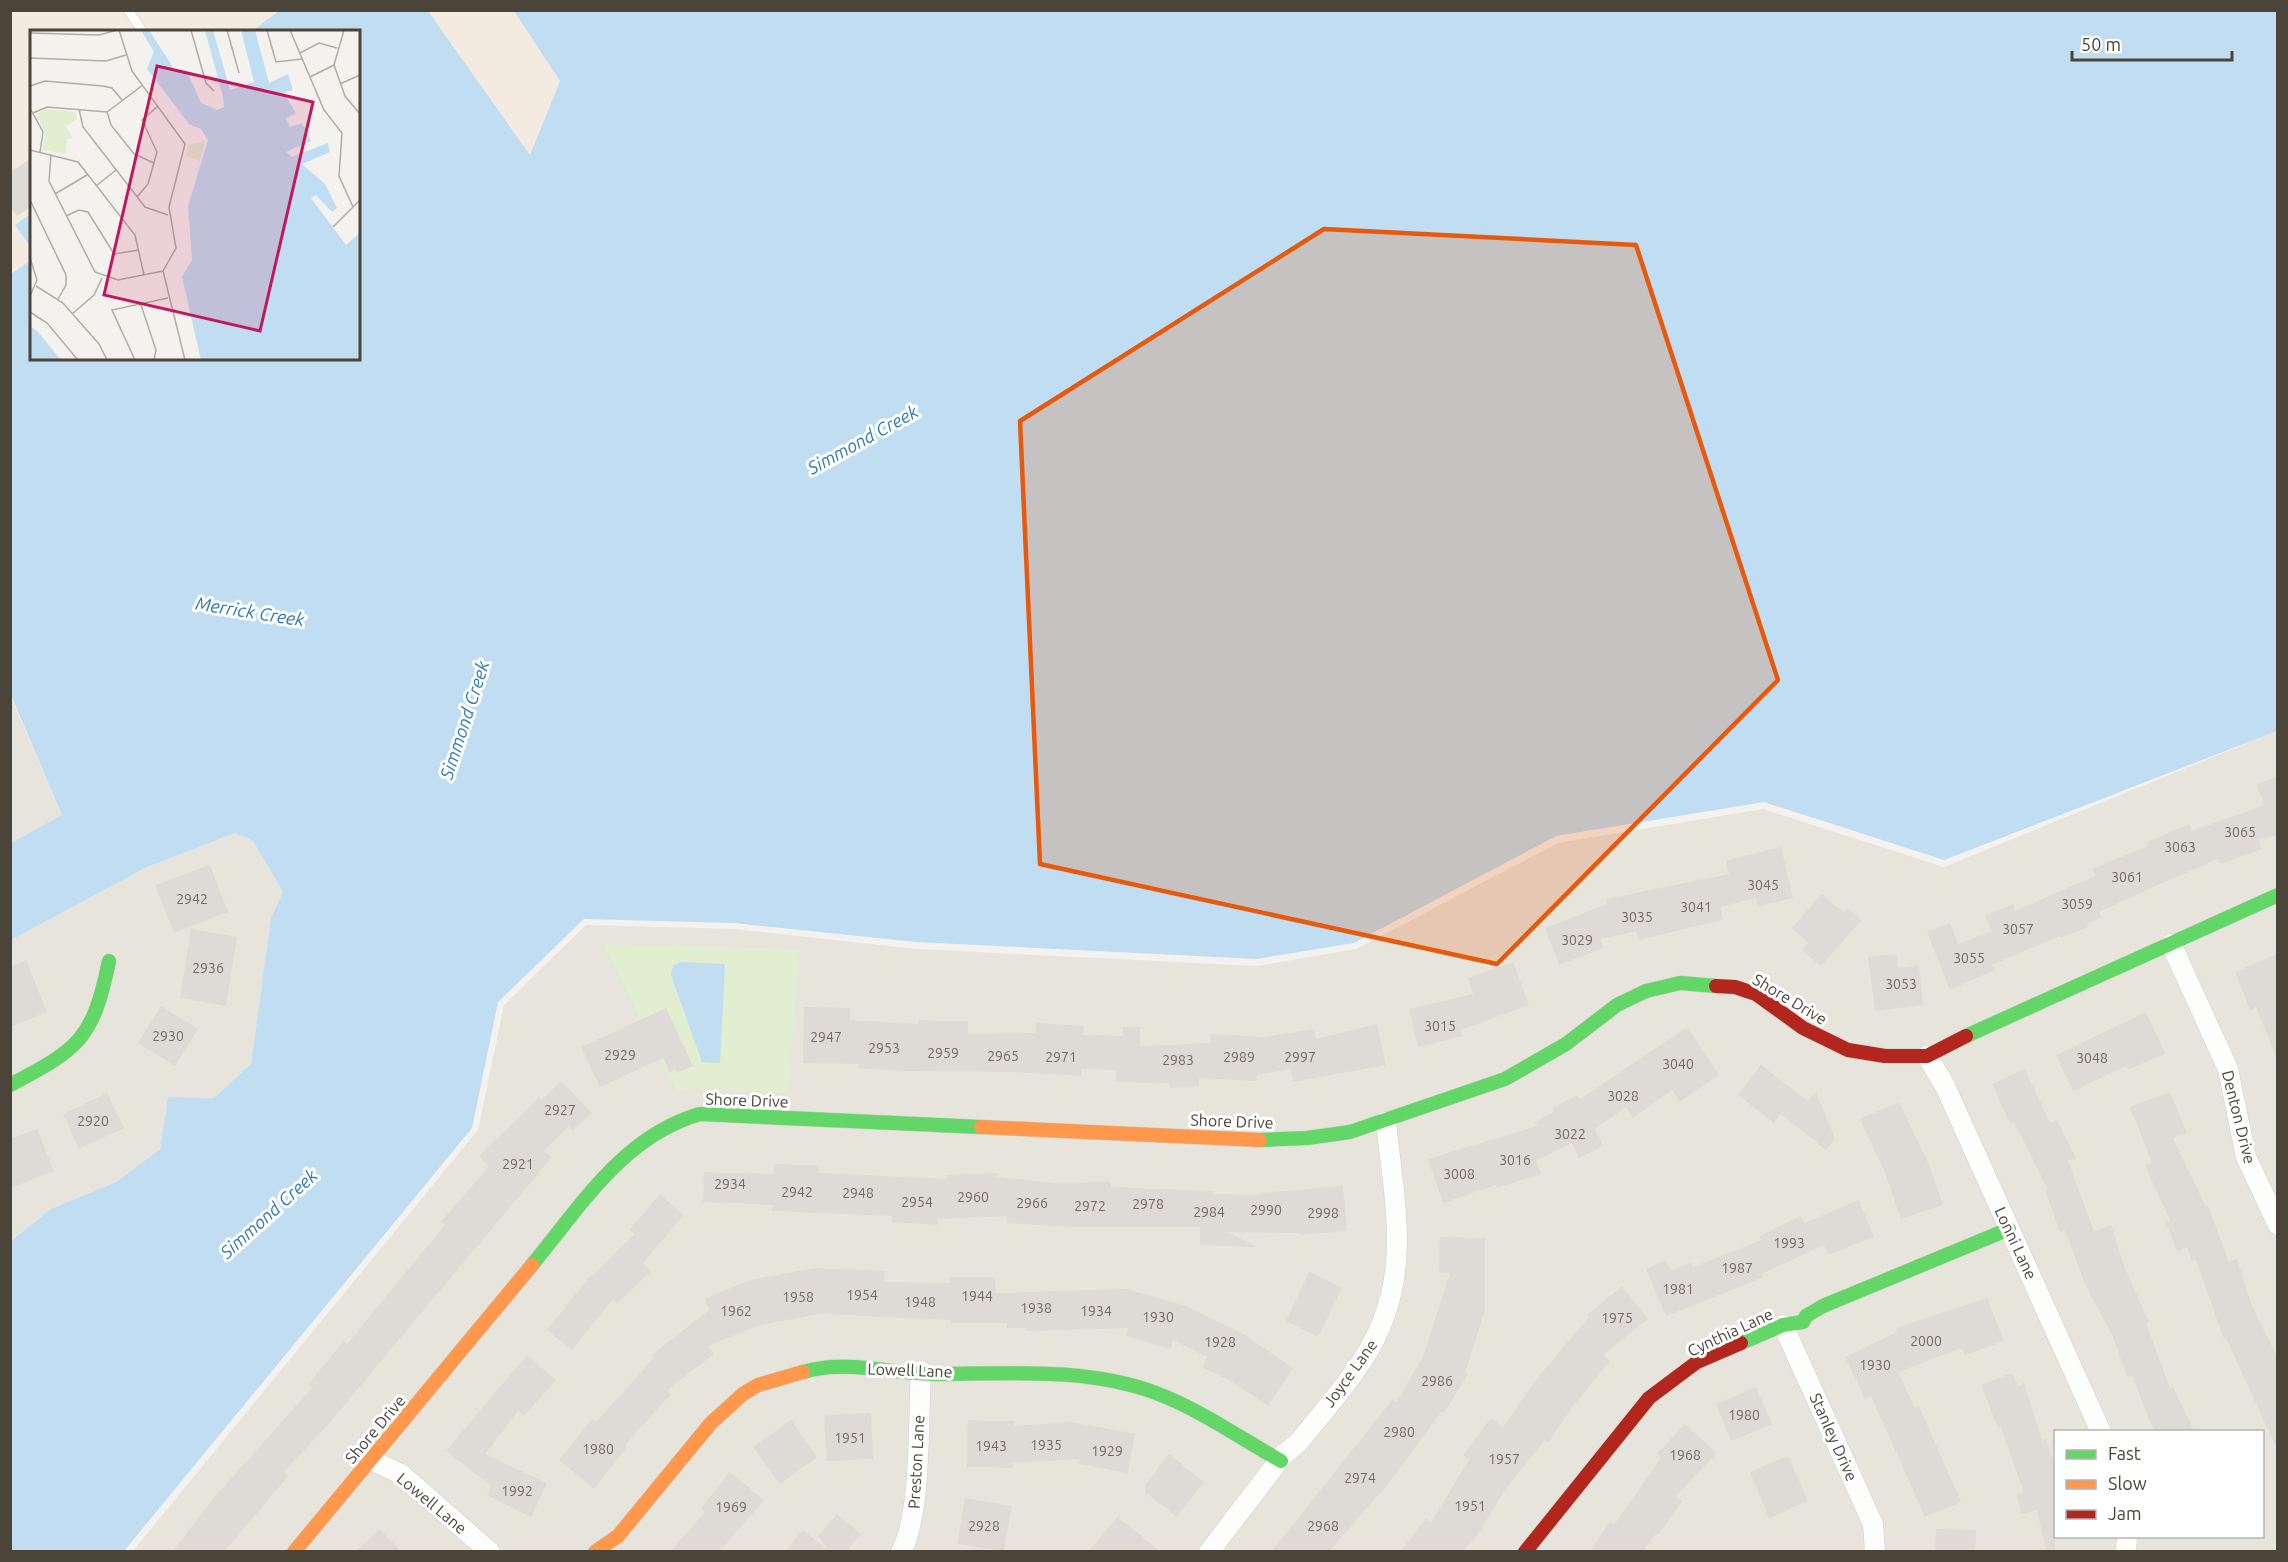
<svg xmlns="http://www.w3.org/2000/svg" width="2288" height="1562" font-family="Ubuntu,sans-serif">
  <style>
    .residential { fill: #e7e4dc; fill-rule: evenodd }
    .commercial { fill: #f3ebdf }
    .green { fill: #e1eecf }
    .water { fill: #c0ddf1 }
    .building { fill: #dedbd6 }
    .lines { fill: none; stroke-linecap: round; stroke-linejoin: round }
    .lane-casing { stroke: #d2d0cb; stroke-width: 10 }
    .street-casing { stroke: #d2d0cb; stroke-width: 21 }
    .fast-casing { stroke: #d3cfc5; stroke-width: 15 }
    .slow-casing { stroke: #d3cfc5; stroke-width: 15 }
    .jam-casing { stroke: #d3cfc5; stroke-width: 15 }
    .lane { stroke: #fdfdfc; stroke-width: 9 }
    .street { stroke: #fdfdfc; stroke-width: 20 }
    .fast { stroke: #63d668; stroke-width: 14 }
    .slow { stroke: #ff974d; stroke-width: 14 }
    .jam { stroke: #b3261e; stroke-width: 14 }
    .marked { fill: #e8590c; fill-opacity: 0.2; stroke: #e8590c; stroke-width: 4.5; stroke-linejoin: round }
    .labels { text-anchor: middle; stroke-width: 6; stroke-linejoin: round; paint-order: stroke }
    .number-label { font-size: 14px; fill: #706a61 }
    .street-label { font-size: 16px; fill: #4b4439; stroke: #fff }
    .water-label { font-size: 18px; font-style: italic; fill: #2e7ab2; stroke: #fff }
    .inset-road { fill: none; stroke: #b0aca6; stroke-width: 1.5 }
    .view { fill: #c2185b; fill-opacity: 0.15; stroke: #c2185b; stroke-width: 3 }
    .inset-edge { fill: none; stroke: #4b4439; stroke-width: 3 }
  </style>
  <rect width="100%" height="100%" fill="#f4f2ee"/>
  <!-- residential -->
  <path class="residential" d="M 10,695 L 62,815 L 11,843 L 10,843 Z
    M 2277,731 L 2277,1551 L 132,1552 L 478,1130 L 504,1005 L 586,925 L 734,929 L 916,949 L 1257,966 L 1356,949 L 1558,843 L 1763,809 L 1944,867 ZM 2056,1432 L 2262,1432 L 2262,1536 L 2056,1536 Z
    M 235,833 L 253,841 L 283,892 L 271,918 L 251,1064 L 214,1098 L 168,1097 L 160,1149 L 116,1182 L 51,1209 L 11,1241 L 11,940 L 147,867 Z"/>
  <!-- commercial -->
  <path class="commercial" d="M 11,11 L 279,11 L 252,31 L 32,32 L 31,214 L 15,225 L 31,248 L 31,260 L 11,274 Z
    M 428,11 L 514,11 L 560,81 L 530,155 Z"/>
  <!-- green -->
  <path class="green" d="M 603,944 L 799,949 L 788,1093 L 692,1088 L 677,1093 Z"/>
  <!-- water -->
  <path class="water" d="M 279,11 L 428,11 L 530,155 L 560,81 L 514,11 L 2277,11 L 2277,731 L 1944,860 L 1764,802 L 1556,836 L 1354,943 L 1257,959 L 916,942 L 734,923 L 584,919 L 498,1002 L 472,1128 L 124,1551 L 11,1551 L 11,1241 L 51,1209 L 116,1182 L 160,1149 L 168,1097 L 214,1098 L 251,1064 L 271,918 L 283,892 L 253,841 L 235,833 L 147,867 L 11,940 L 11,843 L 62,815 L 11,695 L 11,274 L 31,260 L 32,358 L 358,358 L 358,32 L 252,31 Z
    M 31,214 L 31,248 L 15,225 Z
    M 680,962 L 725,964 L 720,1063 L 702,1062 L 671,975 L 673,966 Z"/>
  <!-- building -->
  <path class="building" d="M 32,158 L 32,206 L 17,216 L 10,207 L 10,172 Z
    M 2277,776 L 2277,835 L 2259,840 L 2262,849 L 2220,864 L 2218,859 L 2151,888 L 2099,912 L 2102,918 L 2087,924 L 2088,927 L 2061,938 L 2060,936 L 1992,965 L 1994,970 L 1950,990 L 1927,932 L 1950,923 L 1958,944 L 1992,931 L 1985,916 L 2013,904 L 2015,911 L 2095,876 L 2092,869 L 2148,846 L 2147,842 L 2189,824 L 2192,831 L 2265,805 L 2256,785 Z
    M 1781,847 L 1793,898 L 1758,907 L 1756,898 L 1720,907 L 1723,920 L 1638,940 L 1636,931 L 1600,939 L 1604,948 L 1559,965 L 1545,928 L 1607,904 L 1606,899 L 1729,874 L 1726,861 Z
    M 210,865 L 228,912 L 174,933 L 155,885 Z
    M 1822,894 L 1843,912 L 1847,907 L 1862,920 L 1821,966 L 1802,950 L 1808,943 L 1792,928 Z
    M 191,929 L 237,937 L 226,1006 L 180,998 Z
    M 1897,954 L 1898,968 L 1919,965 L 1923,1005 L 1875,1011 L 1868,957 Z
    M 2277,954 L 2277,1059 L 2256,1007 L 2250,1010 L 2235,972 Z
    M 26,960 L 47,1012 L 10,1027 L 10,967 Z
    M 1513,962 L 1529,1005 L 1461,1030 L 1462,1036 L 1418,1047 L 1409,1009 L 1473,994 L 1468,978 Z
    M 161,1006 L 198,1029 L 175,1066 L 138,1043 Z
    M 804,1007 L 850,1008 L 850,1020 L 918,1024 L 919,1020 L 968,1021 L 968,1034 L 1035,1033 L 1036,1023 L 1084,1026 L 1083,1035 L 1123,1036 L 1123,1027 L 1140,1027 L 1140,1046 L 1210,1043 L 1211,1034 L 1264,1037 L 1314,1029 L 1316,1039 L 1377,1024 L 1386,1065 L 1293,1082 L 1291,1069 L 1257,1075 L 1256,1081 L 1199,1078 L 1199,1086 L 1170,1088 L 1169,1083 L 1116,1082 L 1116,1070 L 1081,1069 L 1081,1076 L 1016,1072 L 906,1071 L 858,1068 L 859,1064 L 803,1063 Z
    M 666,1008 L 693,1066 L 677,1073 L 675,1070 L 669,1073 L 663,1058 L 600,1087 L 581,1047 Z
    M 2146,1012 L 2165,1053 L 2128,1070 L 2126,1066 L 2073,1091 L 2056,1055 Z
    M 1687,1027 L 1719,1075 L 1680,1102 L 1672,1090 L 1633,1118 L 1626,1107 L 1595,1129 L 1603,1146 L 1579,1158 L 1572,1143 L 1536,1161 L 1541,1174 L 1497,1188 L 1496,1185 L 1443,1203 L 1428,1159 L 1537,1126 L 1535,1122 L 1554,1112 L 1552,1108 L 1578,1095 L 1580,1099 Z
    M 1761,1065 L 1808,1101 L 1816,1092 L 1835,1139 L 1826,1150 L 1781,1114 L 1774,1123 L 1738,1095 Z
    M 2025,1069 L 2050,1123 L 2057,1120 L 2076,1158 L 2068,1161 L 2094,1231 L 2111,1225 L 2125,1269 L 2149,1322 L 2146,1323 L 2170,1388 L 2173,1387 L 2194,1431 L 2154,1431 L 2132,1376 L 2128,1378 L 2113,1337 L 2085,1284 L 2065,1230 L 2060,1232 L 2045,1190 L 2048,1189 L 2014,1122 L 2010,1124 L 1992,1084 Z
    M 561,1081 L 592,1113 L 573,1131 L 569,1126 L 544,1151 L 552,1157 L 331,1421 L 284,1472 L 288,1476 L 225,1551 L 173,1551 L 212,1500 L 312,1388 L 308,1384 L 344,1341 L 347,1344 L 445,1225 L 441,1222 L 489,1166 L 479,1156 L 539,1097 L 542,1100 Z
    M 2170,1092 L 2187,1133 L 2173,1138 L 2206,1207 L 2208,1206 L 2229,1262 L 2237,1259 L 2252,1306 L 2277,1357 L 2277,1449 L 2226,1338 L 2224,1339 L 2196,1260 L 2192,1261 L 2187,1247 L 2177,1251 L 2166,1222 L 2170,1220 L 2145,1166 L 2152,1162 L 2130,1107 Z
    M 107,1093 L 124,1128 L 79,1149 L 63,1114 Z
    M 1899,1102 L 1930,1167 L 1943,1205 L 1901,1219 L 1885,1173 L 1860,1119 Z
    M 37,1129 L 54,1171 L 10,1188 L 10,1139 Z
    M 774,1164 L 819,1165 L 819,1173 L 947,1179 L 947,1175 L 997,1173 L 997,1177 L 1055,1183 L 1111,1182 L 1111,1187 L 1213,1191 L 1213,1194 L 1260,1195 L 1260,1193 L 1343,1186 L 1347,1231 L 1300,1235 L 1300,1233 L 1228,1232 L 1256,1247 L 1200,1245 L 1200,1227 L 1072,1227 L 1007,1223 L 1007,1216 L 938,1219 L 938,1225 L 892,1222 L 892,1216 L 772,1211 L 773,1205 L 703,1202 L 704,1172 L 773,1174 Z
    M 660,1194 L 684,1215 L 643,1263 L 651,1271 L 617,1304 L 613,1299 L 572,1350 L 547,1330 L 587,1280 L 635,1234 L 629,1230 Z
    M 1859,1200 L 1874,1237 L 1828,1255 L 1824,1245 L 1762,1274 L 1764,1277 L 1666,1316 L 1646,1269 L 1666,1260 L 1671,1271 L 1691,1262 L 1693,1267 L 1761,1240 L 1759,1236 L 1801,1216 L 1804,1223 Z
    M 1440,1237 L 1485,1238 L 1485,1310 L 1465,1373 L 1468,1374 L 1444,1413 L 1441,1412 L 1392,1479 L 1330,1551 L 1272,1551 L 1393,1399 L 1396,1402 L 1423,1357 L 1450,1273 L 1439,1272 Z
    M 815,1268 L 885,1271 L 884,1282 L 950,1283 L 950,1277 L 995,1277 L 996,1293 L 1126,1289 L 1183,1305 L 1245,1335 L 1293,1368 L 1268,1406 L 1229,1380 L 1202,1367 L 1207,1357 L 1173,1340 L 1171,1349 L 1126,1336 L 1128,1328 L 1027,1331 L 1027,1328 L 1007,1328 L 1007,1323 L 951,1323 L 950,1320 L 820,1314 L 760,1325 L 708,1346 L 714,1354 L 667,1390 L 671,1394 L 625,1445 L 627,1447 L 594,1489 L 559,1460 L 592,1419 L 596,1422 L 654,1358 L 652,1355 L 709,1310 L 705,1299 L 750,1280 Z
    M 1309,1272 L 1342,1288 L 1318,1337 L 1286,1321 Z
    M 1622,1286 L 1648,1319 L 1603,1355 L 1610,1361 L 1573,1406 L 1548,1443 L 1545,1440 L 1506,1488 L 1476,1537 L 1463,1551 L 1401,1551 L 1426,1518 L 1431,1522 L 1469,1460 L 1463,1455 L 1491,1418 L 1503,1427 L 1536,1380 L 1589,1317 L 1587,1315 Z
    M 1987,1298 L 2004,1341 L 1965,1355 L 1962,1348 L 1898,1372 L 1915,1408 L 1919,1406 L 1961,1502 L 1925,1517 L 1871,1396 L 1865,1399 L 1845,1357 L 1897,1332 L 1896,1328 Z
    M 527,1355 L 556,1380 L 524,1416 L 518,1411 L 485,1454 L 547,1483 L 531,1517 L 487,1495 L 491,1486 L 446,1451 Z
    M 2012,1373 L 2018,1386 L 2024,1383 L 2042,1440 L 2046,1439 L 2055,1466 L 2055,1551 L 2046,1551 L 2037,1510 L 2021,1514 L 2017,1494 L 2024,1493 L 2001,1427 L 1998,1428 L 1981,1385 Z
    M 1756,1387 L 1772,1424 L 1731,1441 L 1716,1404 Z
    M 871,1413 L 873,1459 L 827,1461 L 824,1415 Z
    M 791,1420 L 817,1457 L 780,1484 L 753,1447 Z
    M 968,1420 L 1014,1421 L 1014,1426 L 1071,1422 L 1135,1434 L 1128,1473 L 1079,1464 L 1080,1459 L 1013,1463 L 1013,1468 L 967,1467 Z
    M 1685,1424 L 1717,1453 L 1676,1496 L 1682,1501 L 1658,1535 L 1656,1534 L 1643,1551 L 1590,1551 L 1610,1522 L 1614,1525 L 1661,1458 L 1657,1454 Z
    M 1169,1454 L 1204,1482 L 1177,1517 L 1145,1492 L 1145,1485 Z
    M 1788,1456 L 1808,1501 L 1769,1518 L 1750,1472 Z
    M 730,1472 L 764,1500 L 720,1551 L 671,1551 L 705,1512 L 701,1508 Z
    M 965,1498 L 1012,1506 L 1004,1551 L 957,1544 Z
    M 837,1514 L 861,1534 L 847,1551 L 786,1551 L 803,1530 L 828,1550 L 818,1536 Z
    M 1120,1514 L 1119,1518 L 1160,1551 L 1089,1551 Z
    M 379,1529 L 401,1551 L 357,1551 Z
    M 1936,1529 L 1976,1530 L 1975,1551 L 1935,1551 Z"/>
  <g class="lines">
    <defs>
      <path id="lane" d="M 128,10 L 143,32"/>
      <path id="street" d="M 2171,944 L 2228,1069 L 2246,1157 L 2278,1225
        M 1927,1056 L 1945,1086 L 2101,1432
        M 1783,1325 L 1873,1524 L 1875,1552
        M 371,1460 L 401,1474 L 490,1552
        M 901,1552 C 922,1514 918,1417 921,1371
        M 1209,1552 L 1284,1454 L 1297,1444 C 1319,1417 1343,1390 1362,1361 C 1414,1282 1395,1209 1386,1122
        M 2126,1552 L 2127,1536"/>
      <path id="fast" d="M 1966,1036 L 2278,895
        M 10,1085 C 79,1049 93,1039 109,961
        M 1260,1140 L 1307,1138 L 1350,1132 L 1505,1079 L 1566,1044 L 1617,1005 L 1646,991 L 1680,983 L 1716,986
        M 532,1265 C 580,1207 623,1136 700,1114 L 981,1127
        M 1741,1343 L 1783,1325 L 1803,1322 L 1806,1316 L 1823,1306 L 2009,1229
        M 803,1372 C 845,1359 891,1374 935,1374 C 1008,1374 1086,1367 1156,1393 C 1201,1410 1240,1438 1281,1461"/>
      <path id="slow" d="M 981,1127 L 1260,1140
        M 294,1552 L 532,1265
        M 595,1552 L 618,1536 L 711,1423 L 743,1394 L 758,1385 L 803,1372"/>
      <path id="jam" d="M 1716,986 L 1735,987 L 1756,994 L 1803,1028 L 1848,1050 L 1885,1056 L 1927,1056 L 1966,1036
        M 1525,1552 L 1649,1398 L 1697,1362 L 1741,1343"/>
    </defs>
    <!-- lane casing -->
    <use href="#lane" class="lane-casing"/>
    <!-- street casing -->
    <use href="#street" class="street-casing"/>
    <!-- fast casing -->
    <use href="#fast" class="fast-casing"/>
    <!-- slow casing -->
    <use href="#slow" class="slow-casing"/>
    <!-- jam casing -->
    <use href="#jam" class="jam-casing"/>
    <!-- lane -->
    <use href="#lane" class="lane"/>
    <!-- street -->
    <use href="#street" class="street"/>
    <!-- fast -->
    <use href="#fast" class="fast"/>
    <!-- slow -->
    <use href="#slow" class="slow"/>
    <!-- jam -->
    <use href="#jam" class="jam"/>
  </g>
  <!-- marked area -->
  <path class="marked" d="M 1324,229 L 1636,245 L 1778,680 L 1497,964 L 1040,864 L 1020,421 Z"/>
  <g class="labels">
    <!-- number labels -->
    <g class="number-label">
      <text x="2240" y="837">3065</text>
      <text x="2180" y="852">3063</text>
      <text x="2127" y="882">3061</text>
      <text x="1763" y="890">3045</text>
      <text x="192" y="904">2942</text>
      <text x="2077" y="909">3059</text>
      <text x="1696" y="912">3041</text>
      <text x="1637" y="922">3035</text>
      <text x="2018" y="934">3057</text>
      <text x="1577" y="945">3029</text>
      <text x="1969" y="963">3055</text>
      <text x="208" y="973">2936</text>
      <text x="1901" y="989">3053</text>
      <text x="1440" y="1031">3015</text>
      <text x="168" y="1041">2930</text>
      <text x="826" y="1042">2947</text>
      <text x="884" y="1053">2953</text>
      <text x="943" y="1058">2959</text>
      <text x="620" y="1060">2929</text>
      <text x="1003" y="1061">2965</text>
      <text x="1061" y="1062">2971</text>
      <text x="1239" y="1062">2989</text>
      <text x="1300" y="1062">2997</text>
      <text x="2092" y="1063">3048</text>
      <text x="1178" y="1065">2983</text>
      <text x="1678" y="1069">3040</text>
      <text x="1623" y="1101">3028</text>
      <text x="560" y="1115">2927</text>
      <text x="93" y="1126">2920</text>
      <text x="1570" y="1139">3022</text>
      <text x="1515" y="1165">3016</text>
      <text x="518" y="1169">2921</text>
      <text x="1459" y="1179">3008</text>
      <text x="730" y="1189">2934</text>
      <text x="797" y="1197">2942</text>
      <text x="858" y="1198">2948</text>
      <text x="973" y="1202">2960</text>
      <text x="917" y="1207">2954</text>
      <text x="1032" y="1208">2966</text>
      <text x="1148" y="1209">2978</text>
      <text x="1090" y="1211">2972</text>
      <text x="1266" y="1215">2990</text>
      <text x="1209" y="1217">2984</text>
      <text x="1323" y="1218">2998</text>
      <text x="1789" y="1248">1993</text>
      <text x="1737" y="1273">1987</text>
      <text x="1678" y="1294">1981</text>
      <text x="862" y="1300">1954</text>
      <text x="977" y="1301">1944</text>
      <text x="798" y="1302">1958</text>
      <text x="920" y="1307">1948</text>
      <text x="1036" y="1313">1938</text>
      <text x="736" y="1316">1962</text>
      <text x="1096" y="1316">1934</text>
      <text x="1158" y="1322">1930</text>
      <text x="1617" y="1323">1975</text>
      <text x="1926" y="1346">2000</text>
      <text x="1220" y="1347">1928</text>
      <text x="1875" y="1370">1930</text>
      <text x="1437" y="1386">2986</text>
      <text x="1744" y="1420">1980</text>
      <text x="1399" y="1437">2980</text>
      <text x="850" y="1443">1951</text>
      <text x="1046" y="1450">1935</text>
      <text x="991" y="1451">1943</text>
      <text x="598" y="1454">1980</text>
      <text x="1107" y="1456">1929</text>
      <text x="1685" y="1460">1968</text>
      <text x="1504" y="1464">1957</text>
      <text x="1360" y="1483">2974</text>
      <text x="517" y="1496">1992</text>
      <text x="1470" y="1511">1951</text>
      <text x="731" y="1512">1969</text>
      <text x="984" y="1531">2928</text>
      <text x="1323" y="1531">2968</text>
    </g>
    <!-- street labels -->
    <g class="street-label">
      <text transform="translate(1790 999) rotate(31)" y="6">Shore Drive</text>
      <text transform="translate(747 1100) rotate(2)" y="6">Shore Drive</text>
      <text transform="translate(2239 1117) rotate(76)" y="6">Denton Drive</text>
      <text transform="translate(1232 1121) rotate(2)" y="6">Shore Drive</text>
      <text transform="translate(2016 1243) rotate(65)" y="6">Lonni Lane</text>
      <text transform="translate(1730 1332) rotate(-25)" y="6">Cynthia Lane</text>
      <text transform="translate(910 1370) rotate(2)" y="6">Lowell Lane</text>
      <text transform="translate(1350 1373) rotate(-54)" y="6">Joyce Lane</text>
      <text transform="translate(375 1429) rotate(-50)" y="6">Shore Drive</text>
      <text transform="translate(1834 1437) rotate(66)" y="6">Stanley Drive</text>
      <text transform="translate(916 1462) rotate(-87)" y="6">Preston Lane</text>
      <text transform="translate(432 1503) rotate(40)" y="6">Lowell Lane</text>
    </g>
    <!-- water labels -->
    <g class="water-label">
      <text transform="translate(863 440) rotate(-29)" y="6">Simmond Creek</text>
      <text transform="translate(250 612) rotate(9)" y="6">Merrick Creek</text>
      <text transform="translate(465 720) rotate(-72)" y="6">Simmond Creek</text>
      <text transform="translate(269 1214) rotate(-42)" y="6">Simmond Creek</text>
    </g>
  </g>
  <!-- overview -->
  <g transform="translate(30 30)">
    <rect width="330" height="330" fill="#f4f2ee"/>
    <path d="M 16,79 L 45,82 L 47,89 L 36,96 L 43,108 L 37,109 L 36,124 L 12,120 L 15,103 L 7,84 ZM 175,111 L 170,131 L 156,126 L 158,115 Z" fill="#e1eecf"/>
    <path d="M 111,0 L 119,0 L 144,39 L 157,41 L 171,73 L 187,80 L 194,77 L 193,67 L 175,0 L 183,0 L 200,60 L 224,52 L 211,0 L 225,0 L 239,53 L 258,44 L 263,60 L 254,63 L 266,84 L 256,88 L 260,97 L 272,93 L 281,111 L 256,122 L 262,127 L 298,113 L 300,122 L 272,134 L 295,154 L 307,178 L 302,182 L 286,165 L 281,168 L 316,215 L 330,203 L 330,330 L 171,330 L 152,247 L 162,230 L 158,176 L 178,110 L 171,99 L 159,94 L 117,39 L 124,22 ZM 0,296 L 8,302 L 31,330 L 0,330 Z" fill="#c0ddf1"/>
    <path class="inset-road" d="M 89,0 L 102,41 L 155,114 L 139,177 L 146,218 L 133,241 L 155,330M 161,0 L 176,53 L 184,61M 197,0 L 209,43M 237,0 L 246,32 L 272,29M 260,0 L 294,80 L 312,103 L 309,146 L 323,177M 314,0 L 304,35 L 315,66 L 330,84M 0,3 L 69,5 L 87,0M 270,23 L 289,13 L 307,18M 0,28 L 76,31 L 96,25M 280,47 L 304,35M 310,54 L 330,45M 0,56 L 15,51 L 73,56 L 82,58 L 92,70M 0,78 L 13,102 L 10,122M 49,79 L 53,97 L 115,177 L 138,185M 77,82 L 81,95 L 104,124 L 124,133M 3,83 L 17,77 L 77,82 L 113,55M 0,120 L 48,132 L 105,205 L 114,245M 21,124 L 19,151 L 65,242 L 88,250 L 133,241M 66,156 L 86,140M 25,164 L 57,145M 107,167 L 118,154 L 127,122 L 112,90 L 128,76M 0,170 L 36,245 L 36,255 L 28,269M 36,186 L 49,180 L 58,182 L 84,224 L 109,220M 303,197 L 330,170M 0,228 L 7,250 L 0,266M 6,256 L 33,273 L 69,314 L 77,330M 110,272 L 126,320 L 124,330M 0,282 L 17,293 L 48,330M 42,284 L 64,265 L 72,248M 105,330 L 82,280 L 138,268"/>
    <path class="view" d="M 127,36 L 283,72 L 230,301 L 74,265 Z"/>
    <rect width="330" height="330" class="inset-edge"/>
  </g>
  <!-- border -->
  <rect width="2288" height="1562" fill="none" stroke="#4b4439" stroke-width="24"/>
  <!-- legend -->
  <rect x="2054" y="1430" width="210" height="108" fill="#ffffff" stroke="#b7b4b0" stroke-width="1.5"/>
  <rect x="2066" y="1450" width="30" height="9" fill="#63d668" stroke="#b7b4b0" stroke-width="1.5"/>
  <text x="2108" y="1460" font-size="18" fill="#4b4439">Fast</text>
  <rect x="2066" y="1480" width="30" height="9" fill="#ff974d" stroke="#b7b4b0" stroke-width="1.5"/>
  <text x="2108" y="1490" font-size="18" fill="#4b4439">Slow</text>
  <rect x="2066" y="1510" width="30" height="9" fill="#b3261e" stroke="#b7b4b0" stroke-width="1.5"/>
  <text x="2108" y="1520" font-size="18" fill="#4b4439">Jam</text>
  <!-- scale -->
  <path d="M2072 51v9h160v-9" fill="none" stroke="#4b4439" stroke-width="3"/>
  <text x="2081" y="51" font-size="18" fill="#4b4439" stroke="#ffffff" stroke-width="4.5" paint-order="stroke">50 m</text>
</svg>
